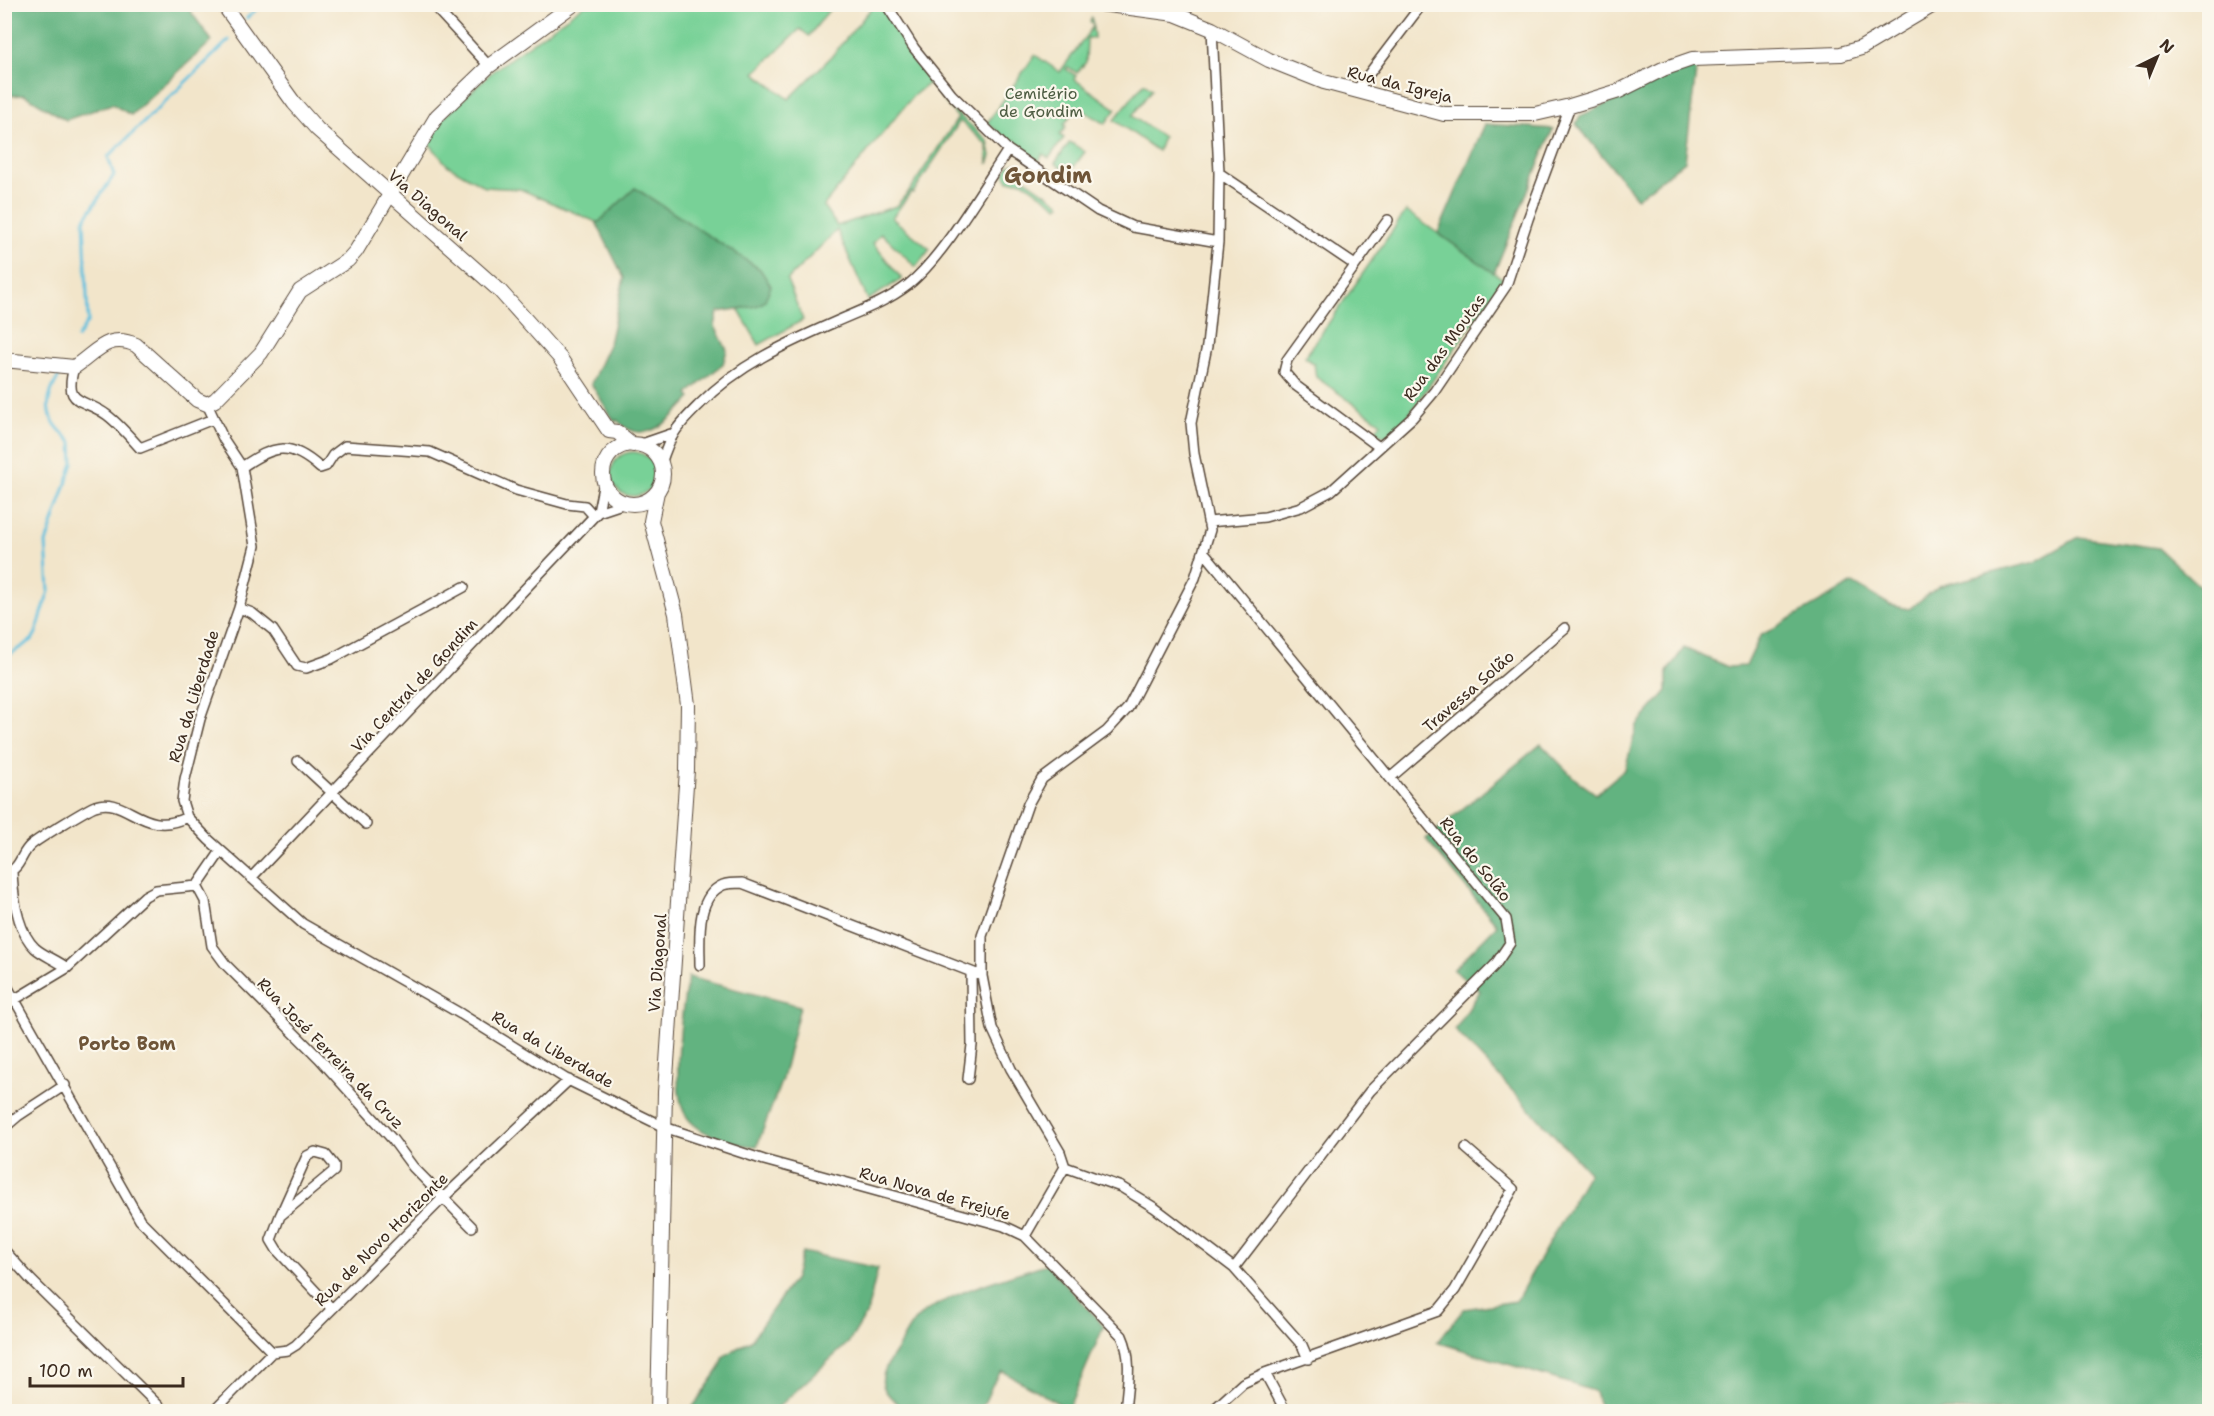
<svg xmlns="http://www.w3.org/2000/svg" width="2214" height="1416" font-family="'Shantell Sans',sans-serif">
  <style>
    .green { fill: #78d197; stroke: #5a7e5a; stroke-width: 1.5; fill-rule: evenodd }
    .forest { fill: #62b380; stroke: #4e6e4f; stroke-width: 1.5 }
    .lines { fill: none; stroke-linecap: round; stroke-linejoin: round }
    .stream { stroke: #60c0de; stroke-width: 3 }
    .street-casing { stroke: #564638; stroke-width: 12 }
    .secondary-casing { stroke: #564638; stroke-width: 16 }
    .street { stroke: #fff; stroke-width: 9 }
    .secondary { stroke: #fff; stroke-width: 14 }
    .labels { text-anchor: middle; stroke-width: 4.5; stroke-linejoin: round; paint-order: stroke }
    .street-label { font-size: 16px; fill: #3b2a1e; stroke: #fbf7ec }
    .park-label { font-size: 16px; fill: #4d5c42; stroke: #fbf7ec }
    .neighbourhood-label { font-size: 18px; font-weight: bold; fill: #6f5538; stroke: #fbf7ec }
    .district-label { font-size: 22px; font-weight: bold; fill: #6f5538; stroke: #fbf7ec }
  </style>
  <rect width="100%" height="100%" fill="#fbf7ec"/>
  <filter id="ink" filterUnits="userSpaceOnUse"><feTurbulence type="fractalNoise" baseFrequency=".0167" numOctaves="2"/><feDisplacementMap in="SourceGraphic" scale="12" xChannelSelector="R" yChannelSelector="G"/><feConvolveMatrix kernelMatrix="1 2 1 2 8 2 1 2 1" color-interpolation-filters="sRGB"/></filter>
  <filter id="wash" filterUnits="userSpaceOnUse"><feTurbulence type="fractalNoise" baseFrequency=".008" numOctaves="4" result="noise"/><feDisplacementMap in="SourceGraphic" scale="24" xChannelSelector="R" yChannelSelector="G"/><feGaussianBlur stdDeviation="1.35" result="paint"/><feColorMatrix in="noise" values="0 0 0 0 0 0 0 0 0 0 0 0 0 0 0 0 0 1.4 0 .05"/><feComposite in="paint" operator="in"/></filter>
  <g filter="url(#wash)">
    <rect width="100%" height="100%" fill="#f2e5ca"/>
    <!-- green -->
    <path class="green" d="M 882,4 L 947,104 L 988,141 L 991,156 L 988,164 L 987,145 L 960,121 L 913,193 L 911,192 L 892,218 L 930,249 L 916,267 L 881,233 L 873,243 L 902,279 L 868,300 L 837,230 L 787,280 L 803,320 L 759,345 L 738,309 L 756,306 L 635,188 L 599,222 L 596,222 L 520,189 L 485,187 L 447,165 L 427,141 L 433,128 L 493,71 L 584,5 L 833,5 L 809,36 L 800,29 L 755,73 L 789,99 L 831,57 L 874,5 ZM 929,83 L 958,118 L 910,190 L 896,206 L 837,226 L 824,207 L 825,204 L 913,96 Z
      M 1092,17 L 1094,38 L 1087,38 L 1086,62 L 1077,73 L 1068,67 L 1066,69 L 1076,76 L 1074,79 L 1116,109 L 1105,124 L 1077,107 L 1064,125 L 1066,127 L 1060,135 L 1064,138 L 1049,158 L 1043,154 L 1038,162 L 987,123 L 1035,55 L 1060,72 L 1094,25 L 1090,22 Z
      M 1144,83 L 1152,89 L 1132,116 L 1163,137 L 1158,151 L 1114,120 Z
      M 1070,142 L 1085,152 L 1069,173 L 1055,163 Z
      M 1014,163 L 1020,165 L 1024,178 L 1061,204 L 1058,207 L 1022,181 L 1008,181 L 1005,173 L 1008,166 Z
      M 1406,211 L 1503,279 L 1402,425 L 1386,437 L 1375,432 L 1381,423 L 1316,377 L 1314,364 L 1305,357 Z
      M611 474a22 22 0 1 1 44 0a22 22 0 1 1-44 0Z"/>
    <!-- forest -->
    <path class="forest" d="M 4,5 L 186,5 L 212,41 L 131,115 L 112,104 L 66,120 L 25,95 L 5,96 Z
      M 1697,63 L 1685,161 L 1637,198 L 1576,124 L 1580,116 Z
      M 1485,124 L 1553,129 L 1494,273 L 1438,233 Z
      M 635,188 L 760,269 L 771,286 L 764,302 L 756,306 L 718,312 L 715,326 L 727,350 L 723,364 L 691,391 L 688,395 L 691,398 C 672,418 645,450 617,420 L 615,422 L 591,384 L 609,344 L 624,278 L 596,222 L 599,222 Z
      M 2079,537 L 2158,548 L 2209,595 L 2209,1411 L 1603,1411 L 1594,1391 L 1437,1342 L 1464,1309 L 1516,1301 L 1589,1172 L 1455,1030 L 1480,991 L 1453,970 L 1497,925 L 1426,839 L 1541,744 L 1574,778 L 1596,794 L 1625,769 L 1637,725 L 1667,691 L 1667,672 L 1684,648 L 1728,667 L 1746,666 L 1760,636 L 1853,583 L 1890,605 L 1909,609 L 1939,586 L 2035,562 Z
      M 688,977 L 800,1006 L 782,1079 L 757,1146 C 735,1146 694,1134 684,1112 C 671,1084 682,1008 688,977 Z
      M 802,1252 L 878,1268 L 867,1313 L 849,1342 L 774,1411 L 690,1411 L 720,1368 L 724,1356 L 751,1340 L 795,1278 Z
      M 1046,1264 L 1104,1326 L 1068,1409 L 1002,1371 C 987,1386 992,1396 978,1411 L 906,1411 C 880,1389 874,1383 896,1351 C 903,1340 911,1321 922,1314 C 955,1290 1008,1277 1046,1264 Z"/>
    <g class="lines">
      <!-- stream -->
      <path class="stream" d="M 247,18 L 262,4
        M 77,338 L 88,321 L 84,220 L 114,175 L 108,157 L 229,40
        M 4,658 L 32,640 L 36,633 L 49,591 L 46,543 L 73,463 L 72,442 C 46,420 41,405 59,376"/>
    </g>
  </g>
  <g filter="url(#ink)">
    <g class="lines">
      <defs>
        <path id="street" d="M 432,4 L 489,66
          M 886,4 L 914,48 L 952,95 L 1008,150 L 1098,211 L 1133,227 L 1218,242
          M 1356,91 L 1422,4
          M 1219,173 L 1355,265
          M 74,367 C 63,407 83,397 107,415 C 119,424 130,437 140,448 L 213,419
          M 207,404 L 224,440 L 242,467 L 255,546 L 239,608 L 200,719 L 185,779 L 182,801 L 187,817 L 209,840 L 303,924 L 461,1014 L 566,1079 L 664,1127 L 764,1160 L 1004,1226 L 1025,1236 L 1122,1336 C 1133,1360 1127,1385 1125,1412
          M 639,445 L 671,434
          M 1379,447 L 1295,385 L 1284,372 L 1287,360 L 1388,220
          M 661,464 C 671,432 677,427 700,404 C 738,365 785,344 835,322 C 860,311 886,302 908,285 C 943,257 982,189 1008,150
          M 242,467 C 274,445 290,441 320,468 L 326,466 L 333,455 L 345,446 L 430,452 L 516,490 L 567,504 L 585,506 L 594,516
          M 598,512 L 604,482
          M 1208,522 L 1265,517 L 1301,507 L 1331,491 L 1412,418 L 1434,392 L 1506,286 L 1528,219 L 1570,106
          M 1204,552 L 1506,919 L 1510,943 L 1495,965 L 1370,1091 L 1234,1268
          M 239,608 L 252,613 L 273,630 L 297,666 L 306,668 L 331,659 L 464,587
          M 298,761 L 366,824
          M 1390,778 L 1565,628
          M 12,872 C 13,895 17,931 35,948 C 44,956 57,960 67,968
          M 4,875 C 22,868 20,854 31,845 C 38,839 87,809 95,806 C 127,795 143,839 187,817
          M 251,878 L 598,512 L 625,503
          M 197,886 L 205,901 L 212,946 L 226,965 L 319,1058 L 393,1140 L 413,1167 L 472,1227
          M 197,886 L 221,851
          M 700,965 C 700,940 695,897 723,885 C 728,883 737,883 742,883 L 982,976
          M 4,981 L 140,1220 L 272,1352
          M 4,1006 L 67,968 L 145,896 L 156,890 L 197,886
          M 968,1079 L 972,1045 L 971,972
          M 4,1128 L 18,1116 L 65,1085
          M 1065,1167 L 1060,1152 L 1011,1069 L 992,1028 L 982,976 L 982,936 L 1028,804 L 1042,779 L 1107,731 L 1128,708 L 1195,578 L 1210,530 L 1194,454 L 1191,423 L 1207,346 L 1218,242 L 1219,173 L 1212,29
          M 1065,1167 L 1121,1187 L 1155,1208 L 1234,1268 L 1302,1345 L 1308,1359
          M 280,1216 L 307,1156 L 315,1152 L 326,1155 L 334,1165 L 334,1171 L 280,1216 L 271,1240 L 277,1250 L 332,1309
          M 1025,1236 L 1065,1167
          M 4,1250 L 31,1280 L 165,1412
          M 1265,1373 L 1286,1412
          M 213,1412 L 272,1352 L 288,1350 L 296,1345 L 443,1198 L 569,1080
          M 1211,1412 L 1243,1383 L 1265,1373 L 1438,1311 L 1455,1290 L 1513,1189 L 1466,1148"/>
        <path id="secondary" d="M 223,4 L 294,103 L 317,129 L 500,291 L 560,358 L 609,431 L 617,432 L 633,445
          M 1101,4 L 1175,14 L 1212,29 L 1269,60 L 1324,82 L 1444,114 L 1535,114 L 1570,106 L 1619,91 L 1663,69 L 1692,59 L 1841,54 L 1861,48 L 1935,4
          M 4,360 L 74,367 C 96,353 107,332 136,345 L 197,400 L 207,404 L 215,400 L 261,353 L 300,291 L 348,260 L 356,251 L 437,116 L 489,66 L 574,4
          M603 474a30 30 0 1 1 60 0a30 30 0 1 1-60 0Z
          M 657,492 L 651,521 L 676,614 L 688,705 L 687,770 L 665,1092 L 658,1412"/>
      </defs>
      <!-- street casing -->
      <use href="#street" class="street-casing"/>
      <!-- secondary casing -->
      <use href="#secondary" class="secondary-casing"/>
      <!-- street -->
      <use href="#street" class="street"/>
      <!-- secondary -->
      <use href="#secondary" class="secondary"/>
    </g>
  </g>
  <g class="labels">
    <!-- street labels -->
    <g class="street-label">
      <text transform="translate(1400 84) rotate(14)" y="6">Rua da Igreja</text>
      <text transform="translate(428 205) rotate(41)" y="6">Via Diagonal</text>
      <text transform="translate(1444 347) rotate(-54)" y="6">Rua das Moutas</text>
      <text transform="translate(414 685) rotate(-47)" y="6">Via Central de Gondim</text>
      <text transform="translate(1468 691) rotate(-41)" y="6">Travessa Solão</text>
      <text transform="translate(193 696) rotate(-73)" y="6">Rua da Liberdade</text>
      <text transform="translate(1476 859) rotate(51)" y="6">Rua do Solão</text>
      <text transform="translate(657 963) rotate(-86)" y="6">Via Diagonal</text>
      <text transform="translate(553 1049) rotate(30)" y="6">Rua da Liberdade</text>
      <text transform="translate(331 1053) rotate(46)" y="6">Rua José Ferreira da Cruz</text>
      <text transform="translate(935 1193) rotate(16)" y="6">Rua Nova de Frejufe</text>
      <text transform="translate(381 1239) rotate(-45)" y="6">Rua de Novo Horizonte</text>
    </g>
    <!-- park labels -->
    <g class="park-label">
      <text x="1041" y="99">Cemitério<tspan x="1041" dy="18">de Gondim</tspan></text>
    </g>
    <!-- neighbourhood labels -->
    <g class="neighbourhood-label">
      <text x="127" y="1050">Porto Bom</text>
    </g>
    <!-- district labels -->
    <g class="district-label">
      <text x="1048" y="183">Gondim</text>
    </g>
  </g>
  <!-- margin -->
  <rect width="2214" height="1416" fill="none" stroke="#fbf7ec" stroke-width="24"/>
  <!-- north arrow -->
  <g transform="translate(2157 57) rotate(43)" stroke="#fbf7ec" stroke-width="4.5" paint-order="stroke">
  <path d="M0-4.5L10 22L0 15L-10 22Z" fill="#3b2a1e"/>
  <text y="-9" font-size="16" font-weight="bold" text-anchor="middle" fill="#3b2a1e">N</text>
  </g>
  <!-- scale -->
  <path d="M30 1377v9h153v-9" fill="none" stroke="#3b2a1e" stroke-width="3"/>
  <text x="39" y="1377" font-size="18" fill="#3b2a1e" stroke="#fbf7ec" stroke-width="4.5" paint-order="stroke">100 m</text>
</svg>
